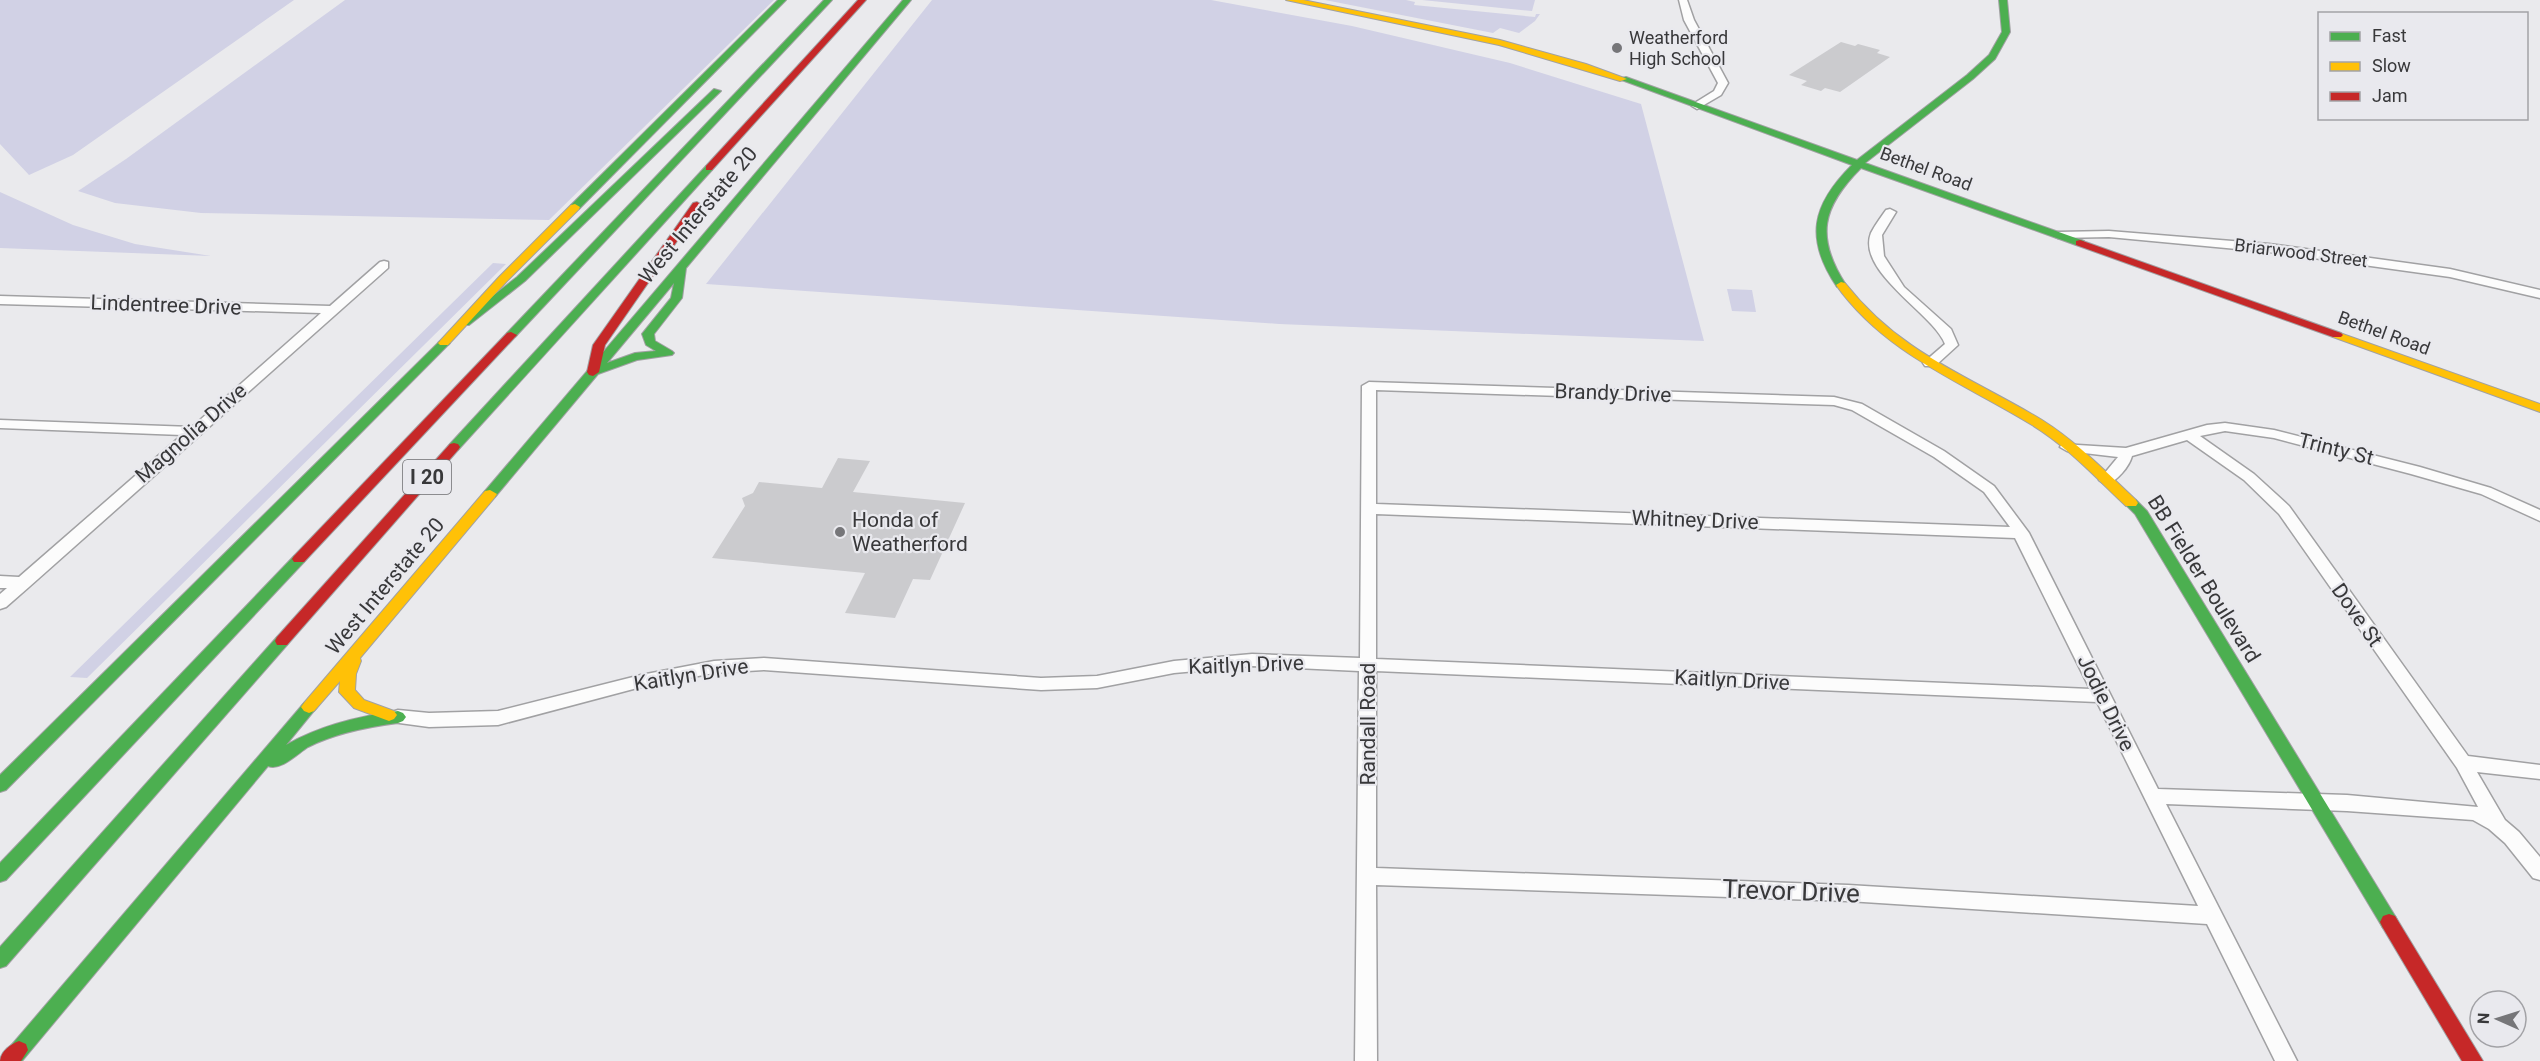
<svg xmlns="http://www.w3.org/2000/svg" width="2540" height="1061" font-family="Roboto,sans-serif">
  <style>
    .green { fill: #d1d1e5 }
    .building { fill: #cbcbce }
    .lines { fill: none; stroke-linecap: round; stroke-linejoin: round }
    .street-casing { stroke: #a1a1a3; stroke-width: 3 }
    .fast-casing { stroke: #a1a1a3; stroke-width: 2 }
    .slow-casing { stroke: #a1a1a3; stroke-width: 2 }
    .jam-casing { stroke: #a1a1a3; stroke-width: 2 }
    .street { fill: #fcfcfc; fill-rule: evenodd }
    .fast { fill: #4caf50; fill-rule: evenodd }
    .slow { fill: #ffc107; fill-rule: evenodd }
    .jam { fill: #c62828; fill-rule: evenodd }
    .poi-dot { fill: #767679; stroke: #e9e9ee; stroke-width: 2 }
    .labels { text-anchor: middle; stroke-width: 4.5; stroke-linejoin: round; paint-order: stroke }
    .far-poi-label { font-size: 18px; fill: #38383a; stroke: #e9e9ee; text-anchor: start }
    .far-street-label { font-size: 18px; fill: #38383a; stroke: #e9e9ee }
    .shield { fill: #e9e9ee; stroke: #6d6d70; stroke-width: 1.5 }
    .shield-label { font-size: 20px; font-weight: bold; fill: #38383a }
    .street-label { font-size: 21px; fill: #38383a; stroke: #e9e9ee }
    .poi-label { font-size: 21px; fill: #38383a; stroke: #e9e9ee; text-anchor: start }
    .near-street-label { font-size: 26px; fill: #38383a; stroke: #e9e9ee }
  </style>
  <rect width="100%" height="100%" fill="#eaeaed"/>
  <!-- green -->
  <path class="green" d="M 0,0 L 294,0 L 73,155 L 29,175 L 0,144 Z
    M 345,0 L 774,0 L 549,220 L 201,213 L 115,203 L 78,191 L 126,159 Z
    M 932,0 L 1211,0 L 1352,26 L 1510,63 L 1641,104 L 1704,341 L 1279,324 L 706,284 Z
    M 1325,0 L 1406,0 L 1415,2 L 1414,5 L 1535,17 L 1536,14 L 1540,14 L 1535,21 L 1519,33 L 1500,28 L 1493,33 Z
    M 1422,0 L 1535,0 L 1532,11 Z
    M 0,192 L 73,225 L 135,244 L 211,256 L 0,248 Z
    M 493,263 L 506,264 L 87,678 L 70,677 Z
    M 1727,289 L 1752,290 L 1756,312 L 1732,311 Z"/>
  <!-- building -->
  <path class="building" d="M 1841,42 L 1855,46 L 1858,44 L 1880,50 L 1877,53 L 1890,57 L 1840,92 L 1825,88 L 1821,91 L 1801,85 L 1807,81 L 1789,75 Z
    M 838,458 L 870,461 L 853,492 L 965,503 L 930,580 L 913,579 L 895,618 L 845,613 L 865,573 L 712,558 L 745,506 L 742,498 L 753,493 L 759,482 L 822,488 Z"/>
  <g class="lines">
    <defs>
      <path id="street" d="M 1679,0 L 1687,0 L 1694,20 L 1728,83 L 1721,95 L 1697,109 L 1692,106 L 1693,104 L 1714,91 L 1718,83 L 1684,20 Z
        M 1890,209 L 1896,212 L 1882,235 L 1884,256 L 1904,287 L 1951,329 L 1958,345 L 1935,366 L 1925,366 L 1923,363 L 1945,344 C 1934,314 1856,272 1871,233 C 1875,225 1881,217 1886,210 Z
        M 2109,231 L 2269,244 L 2450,269 L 2540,290 L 2540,298 L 2450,277 L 2269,252 L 2109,237 L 2058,238 L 2052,235 L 2058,232 Z
        M 384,261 L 388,262 L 388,268 L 29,587 L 6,607 L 0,609 L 0,594 L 7,588 L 0,588 L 0,576 L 19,577 L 182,435 L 0,428 L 0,420 L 192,427 L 321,313 L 0,304 L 0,296 L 330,306 L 380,262 Z
        M 1369,382 L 1834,397 L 1862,404 L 1944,451 L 1994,486 L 2029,533 L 2158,789 L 2347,795 L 2478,807 L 2457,768 L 2279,514 L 2244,480 L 2187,440 L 2132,456 C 2129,467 2117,481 2106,485 L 2099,480 L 2118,457 L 2067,451 L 2060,447 L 2062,444 L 2126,448 L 2207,425 L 2225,423 L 2274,430 L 2420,467 L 2491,488 L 2540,510 L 2540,521 L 2481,494 L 2411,474 L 2274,438 L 2225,431 L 2200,436 L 2254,474 L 2289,506 L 2468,756 L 2540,765 L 2540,779 L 2477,772 L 2505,820 L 2519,832 L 2540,857 L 2540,880 L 2533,878 L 2505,843 L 2489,829 L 2473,820 L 2347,811 L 2166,804 L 2297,1061 L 2275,1061 L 2207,924 L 1848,901 L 1376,885 L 1377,1061 L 1355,1061 L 1359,671 L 1252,666 L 1174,673 L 1097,688 L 1041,690 L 764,670 L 714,673 L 641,687 L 498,725 L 429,727 L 392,722 L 389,717 L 392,712 L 398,710 L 429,713 L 498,711 L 641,675 L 714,661 L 764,658 L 1041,678 L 1097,676 L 1174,661 L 1252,654 L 1360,658 L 1362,386 ZM 1376,390 L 1834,405 L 1852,410 L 1934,457 L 1984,492 L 2010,527 L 1376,504 ZM 1376,514 L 2015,538 L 2090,689 L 1376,659 ZM 1376,671 L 2097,702 L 2198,906 L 1848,885 L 1376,868 Z"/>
      <path id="fast" d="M 778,0 L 786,0 L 579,209 L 571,209 L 571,205 Z
        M 824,0 L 832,0 L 515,337 L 507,337 L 507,333 Z
        M 903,0 L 911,0 L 686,268 L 682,298 L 654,334 L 655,341 L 672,351 L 674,353 L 672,355 L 637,360 L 598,374 L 495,497 L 485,497 L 483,494 L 485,491 ZM 674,283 L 671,298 L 642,334 L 646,345 L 656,351 L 635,353 L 607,363 Z
        M 1999,0 L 2007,0 L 2010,32 L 1995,59 L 1973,79 L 1865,163 L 2084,241 L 2084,245 L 2076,245 L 1861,168 C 1822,207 1815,237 1846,285 L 1845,287 L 1837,287 C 1804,238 1812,205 1852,165 L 1619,79 L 1626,77 L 1857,160 L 1967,75 L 1989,55 L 2002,32 Z
        M 714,89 L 721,91 L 525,281 L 469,325 L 461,325 L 461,321 L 517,277 Z
        M 709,165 L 712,166 L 712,170 L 458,450 L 450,450 L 448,447 L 450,444 L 706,166 Z
        M 444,340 L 448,341 L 450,343 L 448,345 L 6,790 L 0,792 L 0,775 L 440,341 Z
        M 2131,499 L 2136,500 L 2147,511 L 2395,916 L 2398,922 L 2395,928 L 2389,930 L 2383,928 L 2135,514 L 2124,503 Z
        M 299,554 L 306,559 L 304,562 L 6,880 L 0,882 L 0,863 L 294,556 Z
        M 282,636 L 287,637 L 289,641 L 287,645 L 6,966 L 0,968 L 0,947 L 277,637 Z
        M 309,701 L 314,703 L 317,707 L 286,745 C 321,725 359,716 398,711 L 403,713 L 406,717 L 403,721 L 398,723 C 367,727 336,733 308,747 C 297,754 281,771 268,766 L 22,1061 L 0,1061 L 3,1055 L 304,703 Z"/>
      <path id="slow" d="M 1286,0 L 1303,0 L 1500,40 L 1586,64 L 1627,79 L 1620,81 L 1499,45 Z
        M 575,204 L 580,207 L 579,209 L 507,281 L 448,345 L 440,345 L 438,343 L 440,341 L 499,277 L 571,205 Z
        M 1841,282 L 1845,283 C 1901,354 1967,375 2042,420 C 2077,442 2106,472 2136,500 L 2138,503 L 2136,506 L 2126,506 C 2096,478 2068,447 2032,425 C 1962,382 1885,354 1836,285 Z
        M 2337,332 L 2540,404 L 2540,412 L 2333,337 L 2333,333 Z
        M 490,490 L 497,494 L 495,497 L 360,658 L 361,661 L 356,674 L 355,690 L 364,700 L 394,711 L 397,715 L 394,719 L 389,721 L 354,708 L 339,692 L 340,681 L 314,711 L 309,713 L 304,711 L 301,707 L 304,703 L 485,491 Z"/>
      <path id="jam" d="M 858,0 L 866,0 L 712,170 L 706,170 L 706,166 Z
        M 697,202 L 702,205 L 605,345 L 599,372 L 593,376 L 589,375 L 587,372 L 593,345 L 693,203 Z
        M 2080,240 L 2341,333 L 2343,335 L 2341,337 L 2333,337 L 2076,245 L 2076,241 Z
        M 511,332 L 517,335 L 515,337 L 304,562 L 294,562 L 292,559 L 294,556 L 507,333 Z
        M 454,443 L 458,444 L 460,447 L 458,450 L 287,645 L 277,645 L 275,641 L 277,637 L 450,444 Z
        M 2389,914 L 2395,916 L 2483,1061 L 2462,1061 L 2383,928 L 2380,922 L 2383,916 Z
        M 19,1041 L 26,1044 L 28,1050 L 21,1061 L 0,1061 C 1,1051 11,1044 19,1041 Z"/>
    </defs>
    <!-- street casing -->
    <use href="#street" class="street-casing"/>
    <!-- fast casing -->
    <use href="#fast" class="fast-casing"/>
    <!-- slow casing -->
    <use href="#slow" class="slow-casing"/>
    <!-- jam casing -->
    <use href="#jam" class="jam-casing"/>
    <!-- street -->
    <use href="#street" class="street"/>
    <!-- fast -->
    <use href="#fast" class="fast"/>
    <!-- slow -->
    <use href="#slow" class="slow"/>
    <!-- jam -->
    <use href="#jam" class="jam"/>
  </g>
  <!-- markers -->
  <g class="poi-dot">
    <circle cx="1617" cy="48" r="6"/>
    <circle cx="840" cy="532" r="6"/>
  </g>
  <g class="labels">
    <!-- far-poi labels -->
    <g class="far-poi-label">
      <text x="1629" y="44">Weatherford<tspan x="1629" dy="21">High School</tspan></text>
    </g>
    <!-- far-street labels -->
    <g class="far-street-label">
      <text transform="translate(1926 169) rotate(20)" y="6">Bethel Road</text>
      <text transform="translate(2301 253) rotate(7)" y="6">Briarwood Street</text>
      <text transform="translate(2384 333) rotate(20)" y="6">Bethel Road</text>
    </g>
    <!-- shield labels -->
    <rect class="shield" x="403" y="460" width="48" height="34" rx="4.5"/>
    <g class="shield-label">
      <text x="427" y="484">I 20</text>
    </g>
    <!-- street labels -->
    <g class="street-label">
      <text transform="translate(698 215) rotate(-50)" y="7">West Interstate 20</text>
      <text transform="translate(166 305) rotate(2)" y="7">Lindentree Drive</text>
      <text transform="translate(1613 393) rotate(2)" y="7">Brandy Drive</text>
      <text transform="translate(191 433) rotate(-41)" y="7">Magnolia Drive</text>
      <text transform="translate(2336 449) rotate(14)" y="7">Trinty St</text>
      <text transform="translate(1695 520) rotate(2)" y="7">Whitney Drive</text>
      <text transform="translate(2204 579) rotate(58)" y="7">BB Fielder Boulevard</text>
      <text transform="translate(385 586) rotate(-50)" y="7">West Interstate 20</text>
      <text transform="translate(2357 615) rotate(55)" y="7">Dove St</text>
      <text transform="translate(1246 665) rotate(-2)" y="7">Kaitlyn Drive</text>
      <text transform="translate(691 675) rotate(-9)" y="7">Kaitlyn Drive</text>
      <text transform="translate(1732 680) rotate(3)" y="7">Kaitlyn Drive</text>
      <text transform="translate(2106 703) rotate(64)" y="7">Jodie Drive</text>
      <text transform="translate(1368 724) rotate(-90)" y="7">Randall Road</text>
    </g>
    <!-- poi labels -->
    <g class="poi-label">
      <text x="852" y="527">Honda of<tspan x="852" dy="24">Weatherford</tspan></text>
    </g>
    <!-- near-street labels -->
    <g class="near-street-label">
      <text transform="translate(1791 891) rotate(2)" y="9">Trevor Drive</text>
    </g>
  </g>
  <!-- legend -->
  <rect x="2318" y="12" width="210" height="108" fill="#e9e9ee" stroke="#a2a2a6" stroke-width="1.5"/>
  <rect x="2330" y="32" width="30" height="9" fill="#4caf50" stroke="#a2a2a6" stroke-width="1.5"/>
  <text x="2372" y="42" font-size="18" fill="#38383a">Fast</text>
  <rect x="2330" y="62" width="30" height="9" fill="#ffc107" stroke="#a2a2a6" stroke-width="1.5"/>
  <text x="2372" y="72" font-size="18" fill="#38383a">Slow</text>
  <rect x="2330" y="92" width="30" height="9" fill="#c62828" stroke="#a2a2a6" stroke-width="1.5"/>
  <text x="2372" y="102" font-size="18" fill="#38383a">Jam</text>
  <!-- north arrow -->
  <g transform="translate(2498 1019) rotate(273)"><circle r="28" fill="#e9e9ee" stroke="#a2a2a6" stroke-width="1.5"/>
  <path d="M0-4.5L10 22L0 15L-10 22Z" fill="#767679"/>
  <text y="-9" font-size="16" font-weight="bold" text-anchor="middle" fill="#38383a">N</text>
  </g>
</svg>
